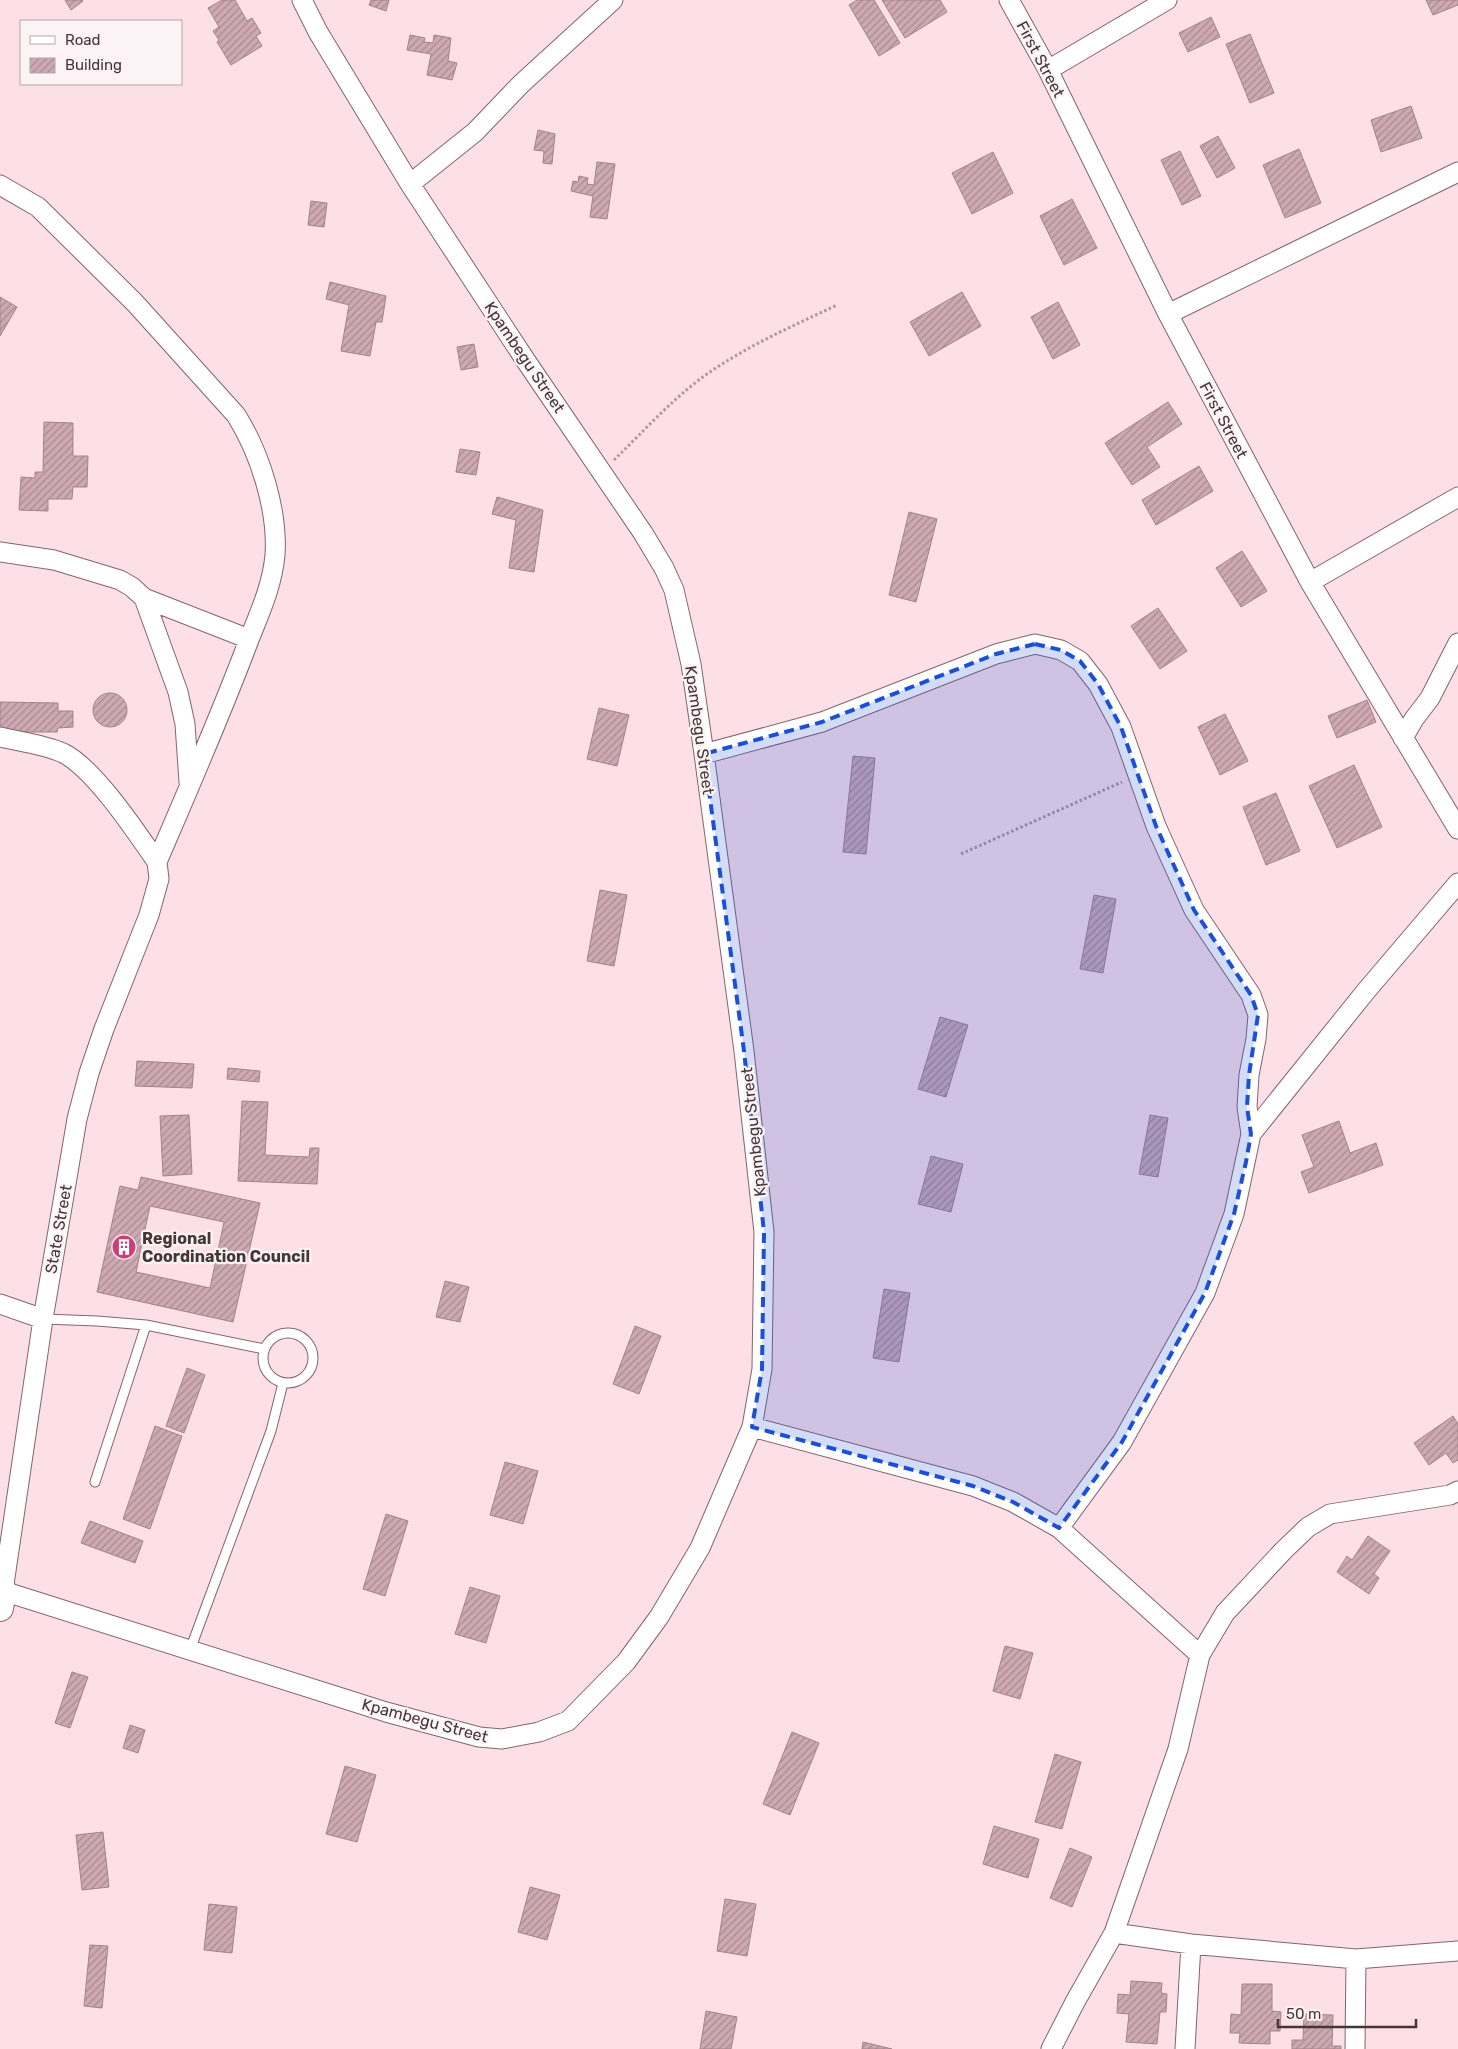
<svg xmlns="http://www.w3.org/2000/svg" width="1458" height="2049" font-family="Rubik,sans-serif">
  <style>
    .building { fill: url(#building-hatch); stroke: #a4828c; fill-rule: evenodd }
    .lines { fill: none; stroke-linecap: round; stroke-linejoin: round }
    .lane-casing { stroke: #84646e; stroke-width: 11 }
    .street-casing { stroke: #84646e; stroke-width: 21 }
    .secondary-casing { stroke: #84646e; stroke-width: 28 }
    .path { stroke: #ae979d; stroke-width: 3; stroke-dasharray: 2.5 2.5; stroke-linecap: butt }
    .lane { stroke: #fff; stroke-width: 9 }
    .street { stroke: #fff; stroke-width: 19 }
    .secondary { stroke: #fff; stroke-width: 26 }
    .marked { fill: #1d4ed8; fill-opacity: 0.2; stroke: #1d4ed8; stroke-width: 4; stroke-dasharray: 10 6; stroke-linejoin: round }
    .labels { text-anchor: middle; stroke-width: 4.5; stroke-linejoin: round; paint-order: stroke }
    .street-label { font-size: 16px; fill: #45363a; stroke: #fbf3f5 }
    .poi-label { font-size: 16px; font-weight: bold; fill: #45363a; stroke: #fbf3f5; text-anchor: start }
  </style>
  <defs>
    <pattern id="building-hatch" width="6" height="6" patternUnits="userSpaceOnUse" patternTransform="scale(1.25)"><rect width="6" height="6" fill="#cda9b3"/><path d="M-1 1l2-2M0 6l6-6M5 7l2-2" fill="none" stroke="#a88a93"/></pattern>
  </defs>
  <rect width="100%" height="100%" fill="#fddfe7"/>
  <!-- building -->
  <path class="building" d="M 65,0 L 82,0 L 83,1 L 71,10 Z
    M 222,0 L 235,0 L 247,21 L 252,18 L 261,33 L 256,36 L 262,46 L 231,65 L 217,42 L 219,40 L 213,31 L 219,27 L 208,8 Z
    M 371,0 L 389,0 L 386,11 L 369,5 Z
    M 857,0 L 874,0 L 900,43 L 879,56 L 849,5 Z
    M 882,0 L 940,0 L 947,12 L 905,38 Z
    M 1426,0 L 1458,0 L 1458,5 L 1433,15 Z
    M 1211,17 L 1220,37 L 1188,52 L 1179,33 Z
    M 1250,34 L 1274,93 L 1250,103 L 1226,44 Z
    M 410,35 L 425,38 L 424,42 L 433,43 L 434,35 L 451,38 L 448,61 L 457,63 L 452,80 L 427,75 L 431,54 L 407,50 Z
    M 1411,106 L 1422,138 L 1381,152 L 1371,120 Z
    M 538,130 L 555,134 L 552,164 L 543,163 L 544,151 L 534,150 Z
    M 1218,136 L 1235,168 L 1217,178 L 1200,146 Z
    M 1299,149 L 1321,203 L 1285,218 L 1263,165 Z
    M 1180,151 L 1201,196 L 1182,205 L 1161,160 Z
    M 993,152 L 1013,193 L 972,214 L 952,173 Z
    M 597,162 L 615,164 L 607,219 L 590,217 L 593,196 L 571,191 L 573,181 L 578,182 L 579,176 L 588,178 L 587,184 L 594,185 Z
    M 1072,199 L 1097,248 L 1064,265 L 1040,216 Z
    M 311,201 L 327,203 L 324,227 L 308,225 Z
    M 330,282 L 386,296 L 382,322 L 376,322 L 370,356 L 341,351 L 349,305 L 326,299 Z
    M 962,292 L 981,326 L 929,356 L 910,322 Z
    M 0,297 L 17,307 L 0,336 Z
    M 1058,302 L 1080,345 L 1053,359 L 1031,317 Z
    M 474,344 L 478,367 L 461,370 L 457,347 Z
    M 1168,402 L 1182,424 L 1147,447 L 1160,467 L 1132,485 L 1105,443 Z
    M 44,422 L 73,423 L 73,456 L 88,456 L 87,487 L 73,487 L 72,499 L 48,499 L 48,511 L 19,510 L 21,477 L 35,478 L 35,472 L 43,472 Z
    M 460,449 L 480,452 L 476,475 L 456,472 Z
    M 1199,466 L 1213,491 L 1156,525 L 1142,500 Z
    M 497,497 L 543,510 L 534,572 L 509,568 L 516,520 L 492,514 Z
    M 909,512 L 937,519 L 916,602 L 889,595 Z
    M 1242,551 L 1267,591 L 1241,607 L 1216,568 Z
    M 1158,608 L 1187,651 L 1160,669 L 1131,626 Z
    M93 710a17 17 0 1 1 34 0a17 17 0 1 1-34 0Z
    M 1367,700 L 1376,722 L 1337,738 L 1328,716 Z
    M 0,702 L 58,703 L 58,711 L 73,711 L 73,727 L 58,728 L 57,732 L 0,732 Z
    M 599,708 L 629,715 L 617,766 L 587,759 Z
    M 1225,714 L 1248,761 L 1220,775 L 1198,727 Z
    M 853,756 L 875,758 L 866,854 L 843,852 Z
    M 1354,765 L 1382,827 L 1337,848 L 1309,786 Z
    M 1276,793 L 1300,851 L 1266,865 L 1243,807 Z
    M 600,890 L 627,895 L 614,966 L 587,961 Z
    M 1094,895 L 1116,899 L 1103,973 L 1080,969 Z
    M 940,1017 L 968,1025 L 946,1097 L 918,1089 Z
    M 137,1061 L 194,1064 L 192,1088 L 135,1086 Z
    M 228,1068 L 260,1071 L 259,1082 L 227,1079 Z
    M 242,1101 L 268,1102 L 265,1155 L 309,1157 L 310,1148 L 319,1148 L 317,1184 L 238,1181 Z
    M 189,1115 L 192,1174 L 163,1176 L 160,1116 Z
    M 1150,1115 L 1168,1118 L 1158,1177 L 1139,1174 Z
    M 1339,1121 L 1350,1153 L 1376,1143 L 1383,1165 L 1309,1193 L 1301,1172 L 1314,1167 L 1302,1135 Z
    M 931,1156 L 963,1164 L 951,1212 L 918,1204 Z
    M 141,1177 L 260,1203 L 233,1322 L 97,1292 L 120,1186 L 138,1190 ZM 150,1206 L 224,1222 L 210,1288 L 136,1272 Z
    M 445,1281 L 469,1287 L 460,1322 L 436,1317 Z
    M 884,1289 L 910,1293 L 899,1362 L 873,1358 Z
    M 635,1326 L 661,1336 L 639,1394 L 613,1384 Z
    M 187,1368 L 205,1375 L 184,1433 L 166,1426 Z
    M 1453,1416 L 1458,1424 L 1458,1460 L 1453,1463 L 1446,1453 L 1429,1465 L 1414,1443 Z
    M 155,1426 L 182,1436 L 150,1529 L 123,1519 Z
    M 505,1462 L 538,1471 L 523,1524 L 490,1515 Z
    M 386,1514 L 408,1521 L 385,1596 L 363,1589 Z
    M 90,1521 L 143,1541 L 135,1563 L 81,1543 Z
    M 1368,1536 L 1390,1551 L 1374,1574 L 1379,1578 L 1369,1594 L 1337,1572 L 1347,1556 L 1352,1560 Z
    M 470,1587 L 500,1596 L 486,1643 L 455,1634 Z
    M 1005,1646 L 1033,1653 L 1020,1699 L 993,1691 Z
    M 72,1672 L 88,1677 L 70,1728 L 55,1723 Z
    M 130,1725 L 145,1730 L 138,1753 L 123,1748 Z
    M 792,1732 L 819,1743 L 790,1815 L 763,1804 Z
    M 1055,1754 L 1081,1762 L 1062,1829 L 1035,1822 Z
    M 345,1766 L 376,1775 L 357,1842 L 326,1834 Z
    M 994,1826 L 1039,1839 L 1028,1878 L 983,1864 Z
    M 103,1832 L 109,1887 L 82,1890 L 76,1835 Z
    M 1070,1848 L 1092,1857 L 1072,1907 L 1050,1898 Z
    M 530,1887 L 560,1895 L 547,1940 L 518,1932 Z
    M 725,1899 L 756,1904 L 747,1956 L 717,1951 Z
    M 209,1904 L 237,1907 L 232,1953 L 204,1950 Z
    M 90,1945 L 108,1946 L 102,2008 L 84,2006 Z
    M 1131,1981 L 1162,1983 L 1161,1993 L 1167,1994 L 1166,2012 L 1160,2012 L 1157,2044 L 1126,2042 L 1129,2014 L 1117,2013 L 1118,1994 L 1130,1995 Z
    M 1242,1984 L 1272,1984 L 1272,2011 L 1281,2012 L 1280,2031 L 1270,2031 L 1270,2044 L 1239,2043 L 1240,2033 L 1230,2033 L 1231,2014 L 1241,2015 Z
    M 706,2011 L 737,2017 L 731,2049 L 700,2049 Z
    M 1304,2014 L 1333,2015 L 1332,2046 L 1341,2046 L 1341,2049 L 1292,2049 L 1292,2040 L 1303,2040 Z
    M 863,2042 L 892,2049 L 862,2049 Z"/>
  <g class="lines">
    <defs>
      <path id="lane" d="M 43,1319 L 97,1321 L 146,1325 L 264,1349
        M263 1358a25 25 0 1 1 50 0a25 25 0 1 1-50 0Z
        M 95,1482 L 146,1325
        M 190,1650 L 271,1431 L 283,1383"/>
      <path id="street" d="M 1009,0 L 1048,70 L 1168,314 L 1310,582 L 1458,829
        M 1048,70 L 1167,0
        M 410,184 L 475,132 L 521,84 L 613,0
        M 0,185 L 38,207 L 135,303 L 236,415 C 260,453 278,510 275,555 C 272,588 258,616 247,645 C 219,719 188,790 157,862 L 159,879 L 149,915 L 104,1029 L 89,1073 L 77,1119 L 43,1319 L 3,1591 L 386,1712 L 479,1737 L 502,1739 L 539,1732 L 568,1721 L 626,1662 L 659,1617 L 700,1548 L 752,1427 L 762,1369 L 764,1232 L 744,1051 L 704,754 L 691,664 L 674,590 L 664,568 L 643,533 L 526,361 L 410,184 L 318,32 L 302,0
        M 1168,314 L 1458,172
        M 0,552 L 54,560 L 120,580 L 132,587 L 144,598 L 178,692 L 185,724 L 189,782
        M 1310,582 L 1458,497
        M 144,598 L 249,639
        M 0,737 C 21,742 43,744 63,753 C 94,768 137,833 157,862
        M 1403,738 L 1414,719 L 1430,698 L 1458,643
        M 704,754 L 822,722 L 996,654 L 1035,644 L 1061,650 L 1080,661 L 1098,684 L 1121,727 L 1156,826 L 1194,910 L 1251,995 L 1258,1015 L 1256,1039 L 1249,1075 L 1247,1107 L 1251,1134
        M 0,1304 L 43,1319
        M 752,1427 L 973,1486 L 1013,1502 L 1059,1528 L 1200,1655
        M 1059,1528 L 1122,1442 L 1205,1293 L 1234,1214 L 1251,1134 L 1366,991 L 1458,883
        M 1114,1933 L 1191,1944 L 1356,1959 L 1458,1951
        M 1051,2049 L 1075,2002 L 1114,1933 L 1178,1749 L 1200,1655 L 1225,1613 L 1283,1551 L 1308,1527 L 1330,1514 L 1450,1495 L 1458,1491
        M 1185,2049 L 1191,1944
        M 1355,2049 L 1356,1959"/>
      <path id="secondary" d="M 0,1582 L 3,1591 L 0,1608"/>
    </defs>
    <!-- lane casing -->
    <use href="#lane" class="lane-casing"/>
    <!-- street casing -->
    <use href="#street" class="street-casing"/>
    <!-- secondary casing -->
    <use href="#secondary" class="secondary-casing"/>
    <!-- path -->
    <path class="path" d="M 614,460 C 647,428 679,391 719,366 C 756,342 797,324 837,305
      M 961,854 L 1122,782"/>
    <!-- lane -->
    <use href="#lane" class="lane"/>
    <!-- street -->
    <use href="#street" class="street"/>
    <!-- secondary -->
    <use href="#secondary" class="secondary"/>
  </g>
  <!-- marked area -->
  <path class="marked" d="M 1035,644 L 1061,650 L 1080,661 L 1098,684 L 1121,727 L 1156,826 L 1194,910 L 1251,995 L 1258,1015 L 1249,1075 L 1247,1107 L 1251,1134 L 1246,1162 L 1234,1214 L 1205,1293 L 1122,1442 L 1059,1528 L 1013,1502 L 973,1486 L 752,1427 L 762,1369 L 764,1232 L 744,1051 L 704,754 L 822,722 L 996,654 Z"/>
  <!-- icons -->
  <defs>
    <symbol id="building-disc" viewBox="-11 -11 22 22"><circle r="9.5" fill="#c93f78" stroke="#fbf3f5"/><path d="M-4-6H4V6H1V3H-1V6H-4ZM-2.5-4.3h1.7v1.8h-1.7ZM.8-4.3h1.7v1.8H.8ZM-2.5-1h1.7V.8h-1.7ZM.8-1h1.7V.8H.8Z" fill="#fff"/></symbol>
  </defs>
  <g fill-rule="evenodd">
    <use href="#building-disc" x="110" y="1233" width="28" height="28"/>
  </g>
  <g class="labels">
    <!-- street labels -->
    <g class="street-label">
      <text transform="translate(1041 59) rotate(62)" y="6">First Street</text>
      <text transform="translate(525 357) rotate(56)" y="6">Kpambegu Street</text>
      <text transform="translate(1224 420) rotate(62)" y="6">First Street</text>
      <text transform="translate(700 730) rotate(82)" y="6">Kpambegu Street</text>
      <text transform="translate(753 1132) rotate(-96)" y="6">Kpambegu Street</text>
      <text transform="translate(58 1229) rotate(-80)" y="6">State Street</text>
      <text transform="translate(425 1720) rotate(15)" y="6">Kpambegu Street</text>
    </g>
    <!-- poi labels -->
    <g class="poi-label">
      <text x="142" y="1244">Regional<tspan x="142" dy="18">Coordination Council</tspan></text>
    </g>
  </g>
  <!-- legend -->
  <rect x="20" y="20" width="162" height="65" fill="#fbf3f5" stroke="#b2a7aa"/>
  <rect x="30" y="36" width="25" height="8" fill="#ffffff" stroke="#b2a7aa"/>
  <text x="65" y="45" font-size="15" fill="#45363a">Road</text>
  <rect x="30" y="58" width="25" height="15" fill="url(#building-hatch)" stroke="#b2a7aa"/>
  <text x="65" y="70" font-size="15" fill="#45363a">Building</text>
  <!-- scale -->
  <path d="M1278 2019v8h138v-8" fill="none" stroke="#45363a" stroke-width="2.5"/>
  <text x="1286" y="2019" font-size="15" fill="#45363a" stroke="#fbf3f5" stroke-width="4" paint-order="stroke">50 m</text>
</svg>
